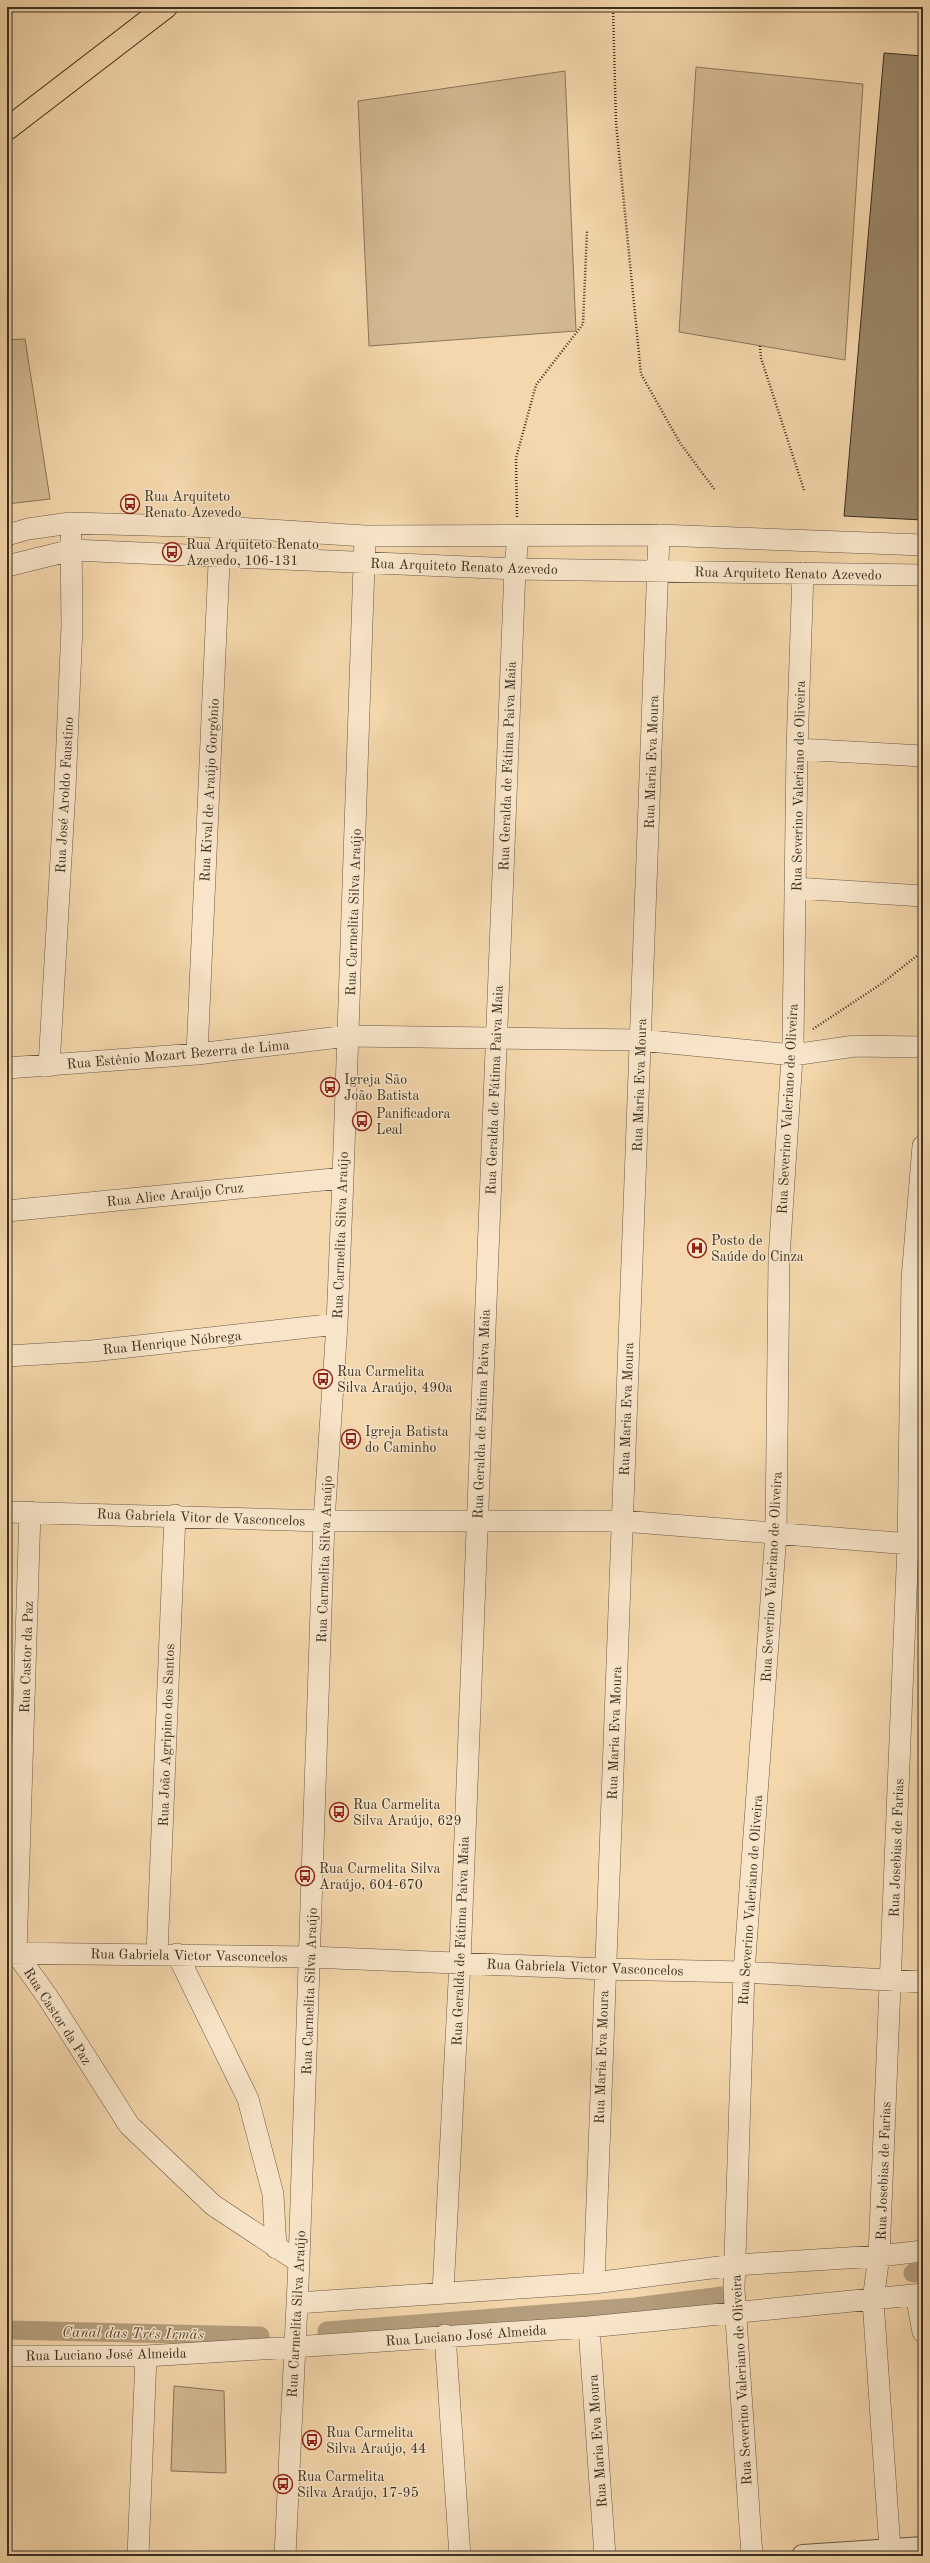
<svg xmlns="http://www.w3.org/2000/svg" width="930" height="2563" font-family="'Old Standard TT',serif">
  <style>
    .green { fill: #d5bb94; stroke: #88765a }
    .lines { fill: none; stroke-linecap: round; stroke-linejoin: round }
    .canal { stroke: #b59e7d; stroke-width: 19 }
    .building { fill: #9b8769; stroke: #3b3021 }
    .minor-casing { stroke: #695a44; stroke-width: 22 }
    .tertiary-casing { stroke: #695a44; stroke-width: 24 }
    .trunk-casing { stroke: #3b3021; stroke-width: 24 }
    .path { stroke: #3b3021; stroke-width: 2.5; stroke-dasharray: 1 2; stroke-linecap: butt }
    .minor { stroke: #f8e5c9; stroke-width: 21 }
    .tertiary { stroke: #f8e5c9; stroke-width: 22 }
    .trunk { stroke: #f4d7ac; stroke-width: 22 }
    .labels { text-anchor: middle; stroke-width: 3; stroke-linejoin: round; paint-order: stroke }
    .poi-label { font-size: 14px; fill: #3b3021; stroke: #f8e5c9; text-anchor: start }
    .street-label { font-size: 14px; fill: #3b3021; stroke: #f8e5c9 }
    .water-label { font-size: 15px; font-style: italic; fill: #5a4c38; stroke: #f8e5c9 }
  </style>
  <rect width="100%" height="100%" fill="#f4d7ac"/>
  <filter id="stains"><feTurbulence type="fractalNoise" baseFrequency=".005" numOctaves="4"/><feColorMatrix values="0 0 0 0 .2 0 0 0 0 .09 0 0 0 0 .02 0 0 0 .5 -.17"/></filter>
  <radialGradient id="worn" r=".72"><stop offset=".6" stop-color="#630" stop-opacity="0"/><stop offset="1" stop-color="#630" stop-opacity=".3"/></radialGradient>
  <!-- green -->
  <path class="green" d="M 696,67 L 863,84 L 845,360 L 679,332 Z
    M 565,71 L 576,331 L 369,346 L 358,101 Z
    M 25,339 L 50,499 L 7,504 L 7,340 Z
    M 174,2386 L 224,2391 L 226,2473 L 171,2471 Z"/>
  <g class="lines">
    <!-- canal -->
    <path class="canal" d="M 913,2273 L 923,2272
      M 7,2330 L 260,2336
      M 327,2331 L 635,2307 L 730,2295"/>
  </g>
  <!-- building -->
  <path class="building" d="M 884,53 L 923,56 L 923,520 L 844,516 Z"/>
  <g class="lines">
    <defs>
      <path id="minor" d="M 7,535 L 28,529 L 70,523 L 221,527 L 365,536 L 659,535 L 923,545
        M 7,566 L 72,550 L 515,569 L 923,575
        M 797,749 L 923,756
        M 795,888 L 923,896
        M 197,1054 L 220,541
        M 49,1066 L 65,789 L 72,626 L 71,538
        M 7,1068 L 197,1054 L 348,1036 L 640,1040 L 793,1055 L 855,1046 L 923,1047
        M 7,1211 L 343,1178
        M 7,1356 L 92,1351 L 337,1324
        M 7,1512 L 324,1521 L 622,1521 L 923,1545
        M 30,1512 L 16,1953 L 47,1996 L 129,2125 L 213,2205 L 299,2262
        M 7,1953 L 310,1957 L 604,1969 L 744,1972 L 923,1982
        M 157,1954 L 175,1515
        M 177,1954 L 248,2099 L 273,2194 L 276,2248
        M 594,2283 L 659,535
        M 443,2292 L 460,1962 L 515,569 L 518,536
        M 916,2295 L 923,2332
        M 297,2303 L 594,2283 L 735,2265 L 879,2256 L 923,2251
        M 589,2327 L 605,2556
        M 445,2335 L 460,2556
        M 7,2356 L 146,2356 L 294,2347 L 589,2327 L 923,2294
        M 890,2549 L 873,2300 L 879,2256 L 908,1544 L 912,1279 L 923,1146
        M 138,2556 L 146,2356
        M 285,2556 L 299,2262 L 324,1521 L 337,1324 L 343,1178 L 365,536
        M 752,2556 L 734,2289 L 744,1972 L 776,1533 L 779,1258 L 793,1042 L 797,749 L 803,573"/>
      <path id="tertiary" d="M 803,2556 L 923,2548"/>
      <path id="trunk" d="M 7,129 L 166,7"/>
    </defs>
    <!-- minor casing -->
    <use href="#minor" class="minor-casing"/>
    <!-- tertiary casing -->
    <use href="#tertiary" class="tertiary-casing"/>
    <!-- trunk casing -->
    <use href="#trunk" class="trunk-casing"/>
    <!-- path -->
    <path class="path" d="M 613,7 L 616,123 L 641,374 L 680,443 L 715,490
      M 760,346 L 761,358 L 804,490
      M 517,517 L 516,458 L 536,385 L 583,324 L 587,231
      M 813,1029 L 881,984 L 923,951"/>
    <!-- minor -->
    <use href="#minor" class="minor"/>
    <!-- tertiary -->
    <use href="#tertiary" class="tertiary"/>
    <!-- trunk -->
    <use href="#trunk" class="trunk"/>
  </g>
  <!-- icons -->
  <defs>
    <symbol id="bus-ring" viewBox="-11 -11 22 22"><circle r="9.5" fill="#f8e5c9" stroke="#8f2418" stroke-width="1.5"/><path d="M-5-6H5V4H4V6H2V4H-2V6H-4V4H-5ZM-3.5-4V0h7V-4ZM-3.5 1.2v1.5H-2V1.2ZM2 1.2v1.5H3.5V1.2Z" fill="#8f2418"/></symbol>
    <symbol id="hospital-ring" viewBox="-11 -11 22 22"><circle r="9.5" fill="#f8e5c9" stroke="#8f2418" stroke-width="1.5"/><path d="M-5-5h3v3.5h4V-5h3V5h-3V1.5h-4V5h-3Z" fill="#8f2418"/></symbol>
  </defs>
  <g fill-rule="evenodd">
    <use href="#bus-ring" x="119" y="493" width="22" height="22"/>
    <use href="#bus-ring" x="161" y="541" width="22" height="22"/>
    <use href="#bus-ring" x="319" y="1076" width="22" height="22"/>
    <use href="#bus-ring" x="351" y="1110" width="22" height="22"/>
    <use href="#hospital-ring" x="686" y="1237" width="22" height="22"/>
    <use href="#bus-ring" x="312" y="1368" width="22" height="22"/>
    <use href="#bus-ring" x="340" y="1428" width="22" height="22"/>
    <use href="#bus-ring" x="328" y="1801" width="22" height="22"/>
    <use href="#bus-ring" x="294" y="1865" width="22" height="22"/>
    <use href="#bus-ring" x="301" y="2429" width="22" height="22"/>
    <use href="#bus-ring" x="272" y="2473" width="22" height="22"/>
  </g>
  <g class="labels">
    <!-- poi labels -->
    <g class="poi-label">
      <text x="144" y="501">Rua Arquiteto<tspan x="144" dy="16">Renato Azevedo</tspan></text>
      <text x="186" y="549">Rua Arquiteto Renato<tspan x="186" dy="16">Azevedo, 106-131</tspan></text>
      <text x="344" y="1084">Igreja São<tspan x="344" dy="16">João Batista</tspan></text>
      <text x="376" y="1118">Panificadora<tspan x="376" dy="16">Leal</tspan></text>
      <text x="711" y="1245">Posto de<tspan x="711" dy="16">Saúde do Cinza</tspan></text>
      <text x="337" y="1376">Rua Carmelita<tspan x="337" dy="16">Silva Araújo, 490a</tspan></text>
      <text x="365" y="1436">Igreja Batista<tspan x="365" dy="16">do Caminho</tspan></text>
      <text x="353" y="1809">Rua Carmelita<tspan x="353" dy="16">Silva Araújo, 629</tspan></text>
      <text x="319" y="1873">Rua Carmelita Silva<tspan x="319" dy="16">Araújo, 604-670</tspan></text>
      <text x="326" y="2437">Rua Carmelita<tspan x="326" dy="16">Silva Araújo, 44</tspan></text>
      <text x="297" y="2481">Rua Carmelita<tspan x="297" dy="16">Silva Araújo, 17-95</tspan></text>
    </g>
    <!-- street labels -->
    <g class="street-label">
      <text transform="translate(464 566) rotate(2)" y="5">Rua Arquiteto Renato Azevedo</text>
      <text transform="translate(788 573) rotate(1)" y="5">Rua Arquiteto Renato Azevedo</text>
      <text transform="translate(651 762) rotate(-88)" y="5">Rua Maria Eva Moura</text>
      <text transform="translate(507 766) rotate(-88)" y="5">Rua Geralda de Fátima Paiva Maia</text>
      <text transform="translate(798 786) rotate(-89)" y="5">Rua Severino Valeriano de Oliveira</text>
      <text transform="translate(209 790) rotate(-87)" y="5">Rua Kival de Araújo Gorgônio</text>
      <text transform="translate(64 795) rotate(-87)" y="5">Rua José Aroldo Faustino</text>
      <text transform="translate(353 912) rotate(-88)" y="5">Rua Carmelita Silva Araújo</text>
      <text transform="translate(178 1054) rotate(-5)" y="5">Rua Estênio Mozart Bezerra de Lima</text>
      <text transform="translate(639 1085) rotate(-88)" y="5">Rua Maria Eva Moura</text>
      <text transform="translate(494 1090) rotate(-88)" y="5">Rua Geralda de Fátima Paiva Maia</text>
      <text transform="translate(787 1109) rotate(-87)" y="5">Rua Severino Valeriano de Oliveira</text>
      <text transform="translate(175 1194) rotate(-6)" y="5">Rua Alice Araújo Cruz</text>
      <text transform="translate(340 1235) rotate(-88)" y="5">Rua Carmelita Silva Araújo</text>
      <text transform="translate(172 1342) rotate(-6)" y="5">Rua Henrique Nóbrega</text>
      <text transform="translate(626 1409) rotate(-88)" y="5">Rua Maria Eva Moura</text>
      <text transform="translate(481 1414) rotate(-88)" y="5">Rua Geralda de Fátima Paiva Maia</text>
      <text transform="translate(201 1517) rotate(2)" y="5">Rua Gabriela Vitor de Vasconcelos</text>
      <text transform="translate(324 1559) rotate(-88)" y="5">Rua Carmelita Silva Araújo</text>
      <text transform="translate(771 1577) rotate(-87)" y="5">Rua Severino Valeriano de Oliveira</text>
      <text transform="translate(26 1657) rotate(-88)" y="5">Rua Castor da Paz</text>
      <text transform="translate(614 1733) rotate(-88)" y="5">Rua Maria Eva Moura</text>
      <text transform="translate(166 1735) rotate(-88)" y="5">Rua João Agripino dos Santos</text>
      <text transform="translate(896 1848) rotate(-88)" y="5">Rua Josebias de Farias</text>
      <text transform="translate(750 1900) rotate(-86)" y="5">Rua Severino Valeriano de Oliveira</text>
      <text transform="translate(460 1941) rotate(-88)" y="5">Rua Geralda de Fátima Paiva Maia</text>
      <text transform="translate(189 1955) rotate(1)" y="5">Rua Gabriela Victor Vasconcelos</text>
      <text transform="translate(585 1967) rotate(2)" y="5">Rua Gabriela Victor Vasconcelos</text>
      <text transform="translate(309 1991) rotate(-88)" y="5">Rua Carmelita Silva Araújo</text>
      <text transform="translate(58 2016) rotate(57)" y="5">Rua Castor da Paz</text>
      <text transform="translate(601 2057) rotate(-88)" y="5">Rua Maria Eva Moura</text>
      <text transform="translate(883 2171) rotate(-88)" y="5">Rua Josebias de Farias</text>
      <text transform="translate(296 2314) rotate(-87)" y="5">Rua Carmelita Silva Araújo</text>
      <text transform="translate(466 2335) rotate(-4)" y="5">Rua Luciano José Almeida</text>
      <text transform="translate(106 2354) rotate(-1)" y="5">Rua Luciano José Almeida</text>
      <text transform="translate(741 2380) rotate(-93)" y="5">Rua Severino Valeriano de Oliveira</text>
      <text transform="translate(597 2441) rotate(-94)" y="5">Rua Maria Eva Moura</text>
    </g>
    <!-- water labels -->
    <g class="water-label">
      <text transform="translate(133 2333) rotate(1)" y="5">Canal das Três Irmãs</text>
    </g>
  </g>
  <!-- margin -->
  <rect width="930" height="2563" fill="none" stroke="#f4d7ac" stroke-width="24"/>
  <rect x="8" y="8" width="914" height="2547" fill="none" stroke="#3b3021" stroke-width="2"/>
  <rect x="12" y="12" width="906" height="2539" fill="none" stroke="#3b3021"/>
  <rect width="100%" height="100%" filter="url(#stains)"/>
  <rect width="100%" height="100%" fill="url(#worn)"/>
</svg>
